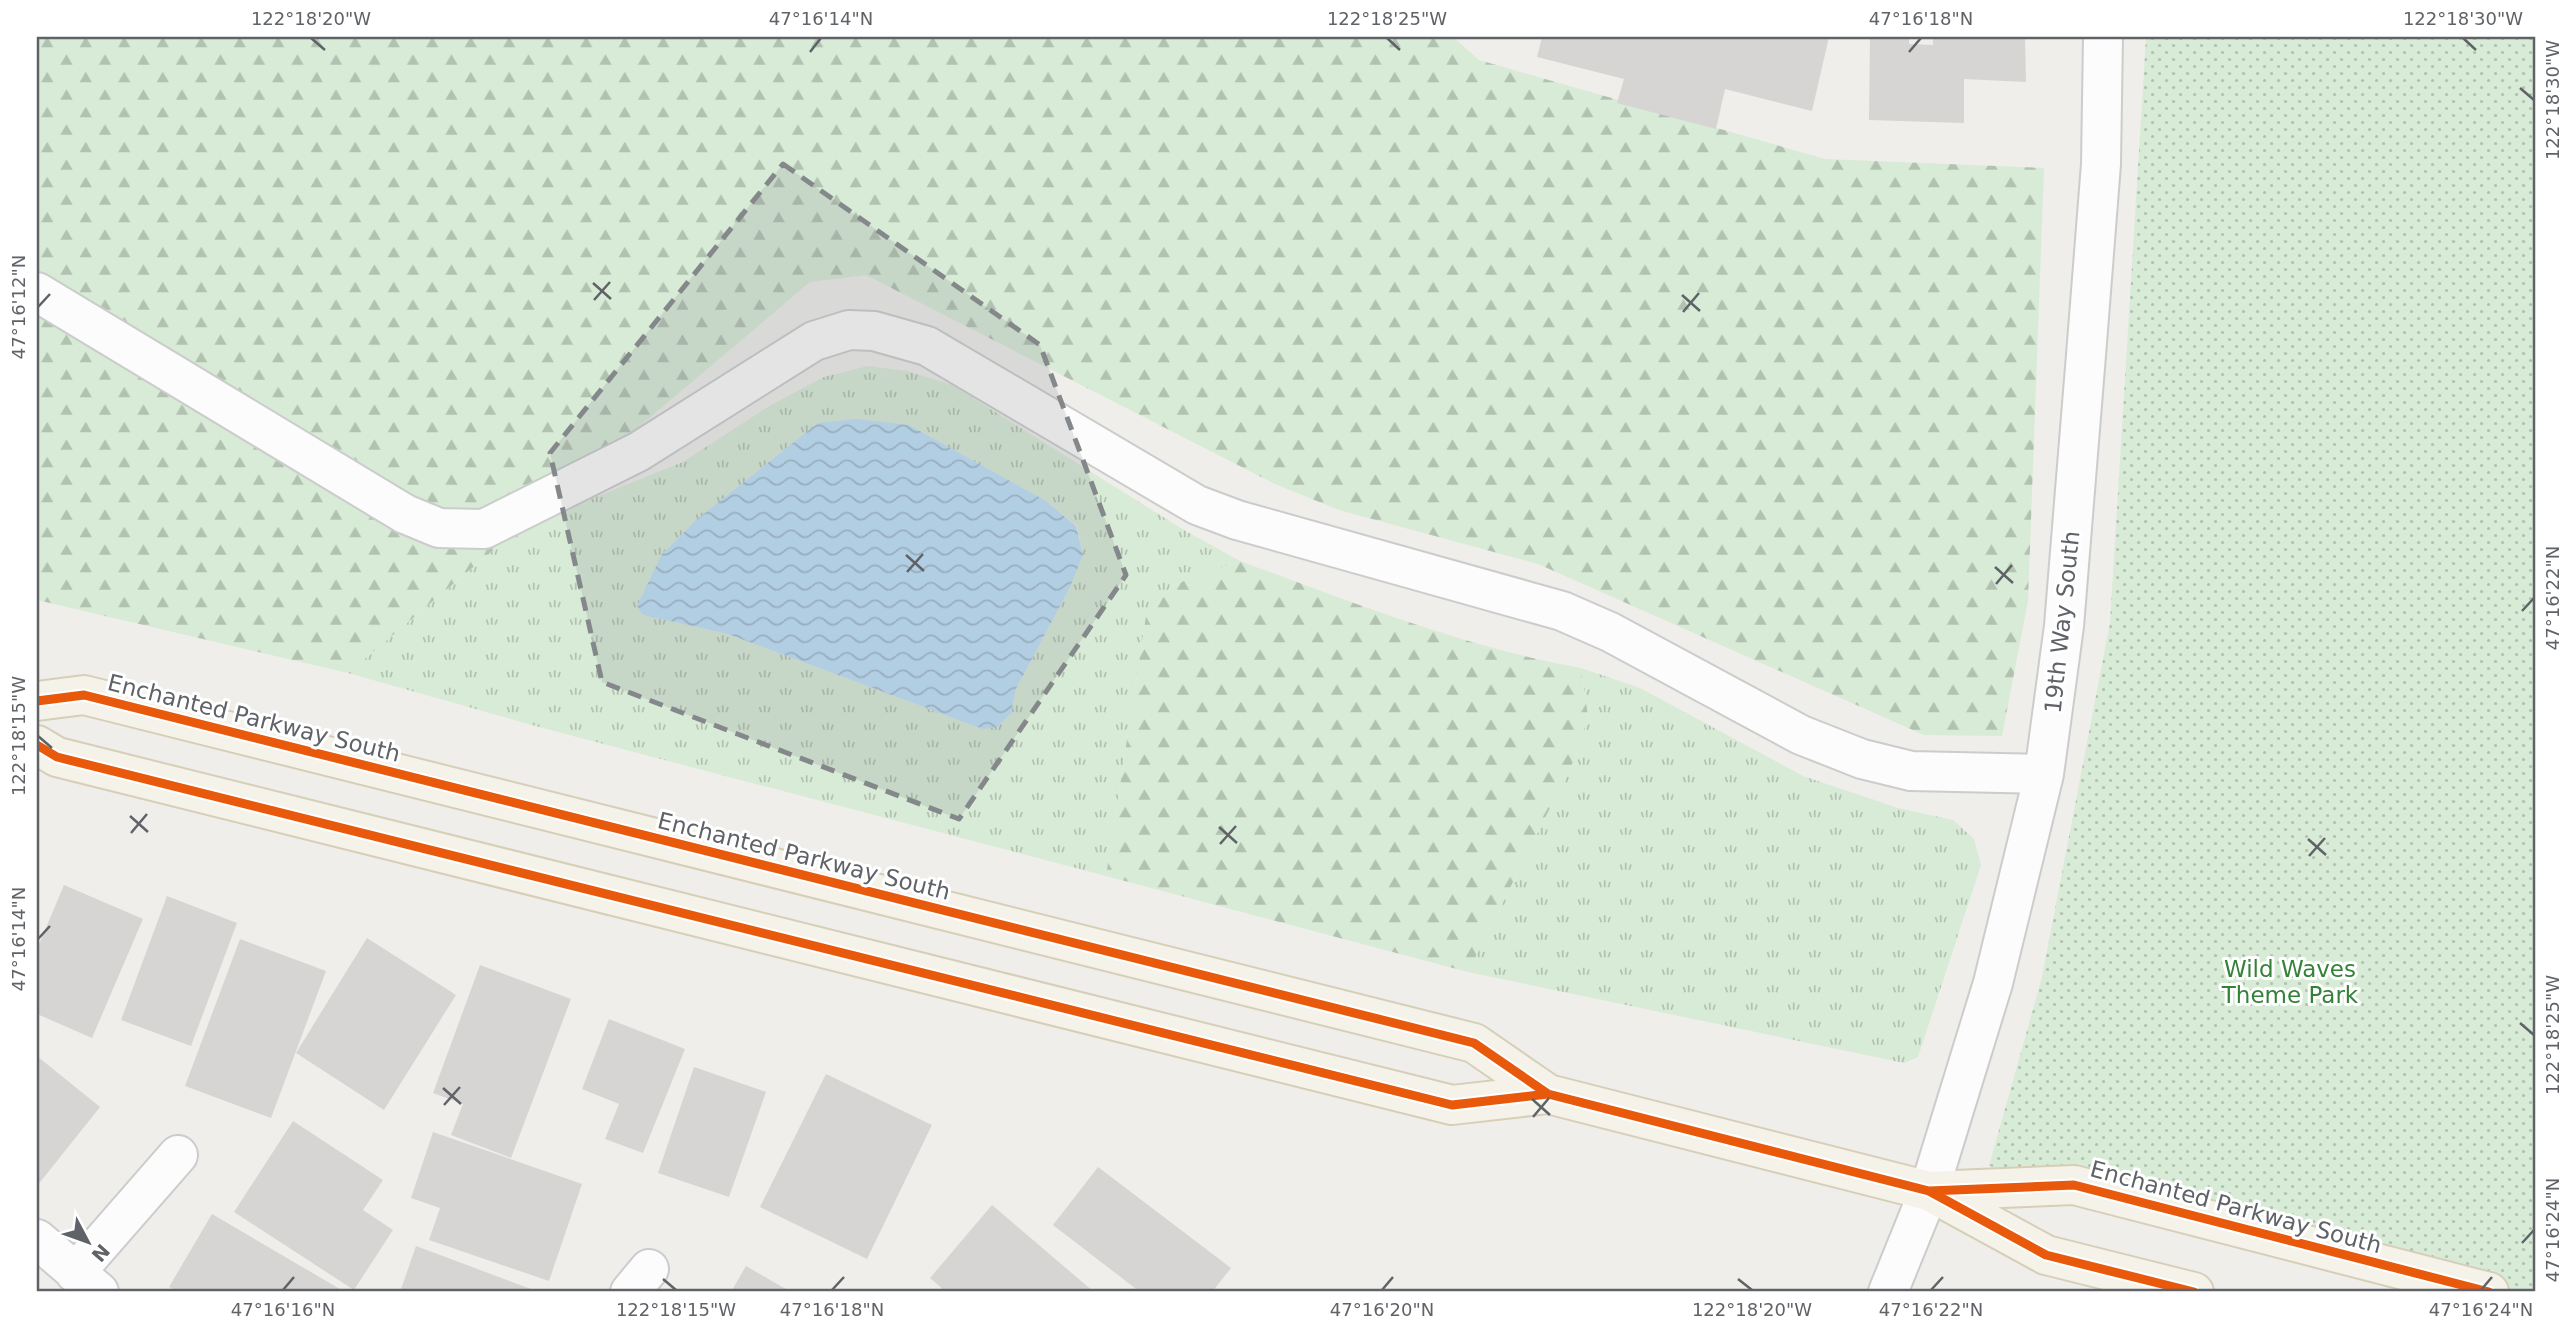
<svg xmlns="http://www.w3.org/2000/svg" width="2572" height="1329" font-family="'DejaVu Sans',sans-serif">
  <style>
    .grass { fill: url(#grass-tufts); fill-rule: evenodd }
    .forest { fill: url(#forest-firs) }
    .park { fill: url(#park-dots) }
    .water { fill: url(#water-waves) }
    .building { fill: #d6d5d3 }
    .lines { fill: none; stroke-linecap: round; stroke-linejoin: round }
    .minor-casing { stroke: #cbcccc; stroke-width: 42 }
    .major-casing { stroke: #d7ceb8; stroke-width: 42 }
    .minor { stroke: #fdfcfc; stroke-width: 38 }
    .major { stroke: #f4f2e9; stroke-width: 38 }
    .cycleway-casing { stroke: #fff; stroke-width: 13 }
    .cycleway { stroke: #e8590c; stroke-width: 9 }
    .marked { fill: #84888a; fill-opacity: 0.2; stroke: #84888a; stroke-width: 5; stroke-dasharray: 14 9; stroke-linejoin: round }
    .ticks { fill: none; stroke: #5f6368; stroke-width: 2.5 }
    .labels { text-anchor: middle; stroke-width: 6; stroke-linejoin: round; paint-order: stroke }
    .street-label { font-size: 23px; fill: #5f6368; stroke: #fff }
    .park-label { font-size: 23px; fill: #348238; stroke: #fff }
    .neatline { fill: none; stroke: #5f6368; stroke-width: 2.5 }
    .ticks-label { font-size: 18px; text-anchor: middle; fill: #5f6368 }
  </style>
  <defs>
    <pattern id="grass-tufts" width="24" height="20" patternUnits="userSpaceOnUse" patternTransform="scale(1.75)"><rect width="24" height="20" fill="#d8ebd6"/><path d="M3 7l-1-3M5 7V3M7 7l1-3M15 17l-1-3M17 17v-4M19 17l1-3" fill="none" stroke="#b2c2b1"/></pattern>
    <pattern id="forest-firs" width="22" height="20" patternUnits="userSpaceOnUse" patternTransform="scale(1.75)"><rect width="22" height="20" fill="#d8ebd6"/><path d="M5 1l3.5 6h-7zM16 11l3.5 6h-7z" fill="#b2c2b1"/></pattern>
    <pattern id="park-dots" width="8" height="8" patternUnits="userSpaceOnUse" patternTransform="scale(1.75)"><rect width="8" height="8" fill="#d8ebd6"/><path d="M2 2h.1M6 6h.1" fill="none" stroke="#b2c2b1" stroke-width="1.8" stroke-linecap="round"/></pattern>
    <pattern id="water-waves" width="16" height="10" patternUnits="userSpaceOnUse" patternTransform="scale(1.75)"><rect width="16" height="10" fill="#bfe0f9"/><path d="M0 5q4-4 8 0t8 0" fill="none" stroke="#9eb9cd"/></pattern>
  </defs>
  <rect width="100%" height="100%" fill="#efeeea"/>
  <!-- grass -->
  <path class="grass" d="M 868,366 L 907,371 L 952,385 L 1184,530 L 1240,561 L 1173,585 L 1146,616 L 1106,876 L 539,727 L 348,673 L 521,527 L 683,462 L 771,405 L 824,377 ZM 818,423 L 909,425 L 1046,501 L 1077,526 L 1083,555 L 1070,587 L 1016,689 L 1011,713 L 937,712 L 728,634 L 643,615 L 662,554 L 696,520 Z
    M 1581,668 L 1640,688 L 1803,776 L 1898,808 L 1953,820 L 1974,839 L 1981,865 L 1918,1057 L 1904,1063 L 1468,972 L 1575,758 L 1588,716 Z"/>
  <!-- forest -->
  <path class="forest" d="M 37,37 L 1453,37 L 1479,60 L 1825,159 L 2044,168 L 2028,601 L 2002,736 L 1924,735 L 1538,564 L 1339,510 L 1275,484 L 866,275 L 810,282 L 348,673 L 37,600 Z
    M 1240,561 C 1352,602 1463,647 1581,668 L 1588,716 L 1575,758 L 1468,972 L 1106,876 L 1146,616 L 1173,585 Z"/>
  <!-- park -->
  <path class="park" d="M 2146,37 L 2535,37 L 2535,1292 L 2519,1292 L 1989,1166 L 2042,977 L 2110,623 Z"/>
  <!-- water -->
  <path class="water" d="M 856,419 L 909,425 L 1046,501 L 1076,526 L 1083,555 L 1070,587 L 1016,689 L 1011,713 L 997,727 L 983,729 L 728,634 L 643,615 L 637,606 L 662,554 L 696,520 L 818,423 Z"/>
  <!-- building -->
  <path class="building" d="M 1542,37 L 1829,37 L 1812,111 L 1725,89 L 1716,129 L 1617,103 L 1624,79 L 1537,57 Z
    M 1870,37 L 1909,37 L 1909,44 L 1933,45 L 1933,37 L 2025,37 L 2026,82 L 1964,79 L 1964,123 L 1869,120 Z
    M 64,885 L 143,919 L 92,1038 L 37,1014 L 37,949 Z
    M 167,896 L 237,923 L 191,1046 L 121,1020 Z
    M 367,938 L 456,995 L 384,1110 L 296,1053 Z
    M 240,939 L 326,971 L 271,1118 L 185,1086 Z
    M 480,965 L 571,999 L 511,1158 L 451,1135 L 463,1104 L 433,1093 Z
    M 609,1019 L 685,1049 L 643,1153 L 605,1139 L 619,1104 L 582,1089 Z
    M 37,1056 L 100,1107 L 37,1186 Z
    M 694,1067 L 766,1092 L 729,1197 L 658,1173 Z
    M 826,1074 L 932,1125 L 867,1259 L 760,1207 Z
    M 293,1121 L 383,1180 L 363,1210 L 393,1230 L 354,1290 L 234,1212 Z
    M 433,1132 L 582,1184 L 549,1281 L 429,1240 L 440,1208 L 411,1198 Z
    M 1098,1167 L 1231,1268 L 1212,1292 L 1140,1292 L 1053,1225 Z
    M 992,1205 L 1094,1292 L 946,1292 L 930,1278 Z
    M 212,1214 L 345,1292 L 179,1292 L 169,1287 Z
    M 416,1246 L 539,1292 L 400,1292 Z
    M 746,1266 L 791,1292 L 731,1292 Z"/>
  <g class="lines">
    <defs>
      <path id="minor" d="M 37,292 L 405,514 L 439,528 L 484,529 L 638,452 L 814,341 L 849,330 L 874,331 L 927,346 L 1197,505 L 1237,520 L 1562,611 L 1610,632 L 1801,735 L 1862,759 L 1911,771 L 2044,774
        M 37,1239 L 99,1292
        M 75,1273 L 178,1155
        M 630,1292 L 649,1269
        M 1888,1292 L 1929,1191 L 1993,983 L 2044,774 L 2064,626 L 2086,355 L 2101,164 L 2103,37"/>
      <path id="major" d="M 37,701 L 84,695 L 1474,1043 L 1548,1094 L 1929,1191 L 2046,1255 L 2194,1292
        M 37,745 L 57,757 L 1452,1105 L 1548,1094
        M 1929,1191 L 2074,1185 L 2489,1292"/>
    </defs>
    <!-- minor casing -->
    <use href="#minor" class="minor-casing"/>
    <!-- major casing -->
    <use href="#major" class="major-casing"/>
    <!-- minor -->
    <use href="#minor" class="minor"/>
    <!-- major -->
    <use href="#major" class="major"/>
    <defs>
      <path id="cycleway" d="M 37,701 L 84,695 L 1474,1043 L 1548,1094 L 1929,1191 L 2046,1255 L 2194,1292
        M 37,745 L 57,757 L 1452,1105 L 1548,1094
        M 1929,1191 L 2074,1185 L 2489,1292"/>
    </defs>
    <!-- cycleway casing -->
    <use href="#cycleway" class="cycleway-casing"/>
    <!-- cycleway -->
    <use href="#cycleway" class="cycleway"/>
  </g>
  <!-- marked area -->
  <path class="marked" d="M 783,164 L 1040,345 L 1126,575 L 959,819 L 602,682 L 550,453 Z"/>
  <!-- ticks -->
  <path class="ticks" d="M 311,38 L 325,50M 1387,38 L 1400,50M 2463,38 L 2476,50M 810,52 L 821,38M 1909,52 L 1921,38M 2520,88 L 2534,100M 593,283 L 611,299M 1682,295 L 1700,311M 594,300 L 610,282M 38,307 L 50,294M 1683,312 L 1699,293M 906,555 L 924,571M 1995,567 L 2013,583M 907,572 L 923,554M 1996,584 L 2012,565M 2522,611 L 2534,598M 38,736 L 52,748M 130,816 L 148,832M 1219,827 L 1237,843M 131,833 L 147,814M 2308,839 L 2326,855M 1220,844 L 1236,826M 2309,856 L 2325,838M 38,939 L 50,926M 2520,1023 L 2534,1035M 443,1088 L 461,1104M 1532,1099 L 1550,1115M 444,1105 L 460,1087M 1533,1117 L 1549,1098M 2522,1243 L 2534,1230M 663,1279 L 676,1290M 1738,1279 L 1752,1290M 283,1290 L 294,1277M 832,1290 L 844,1277M 1382,1290 L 1393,1277M 1931,1290 L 1943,1277M 2481,1290 L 2492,1277"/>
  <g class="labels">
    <!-- street labels -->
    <g class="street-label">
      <text transform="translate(2062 622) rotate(-84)" y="8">19th Way South</text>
      <text transform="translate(254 718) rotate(14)" y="8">Enchanted Parkway South</text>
      <text transform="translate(804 856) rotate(14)" y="8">Enchanted Parkway South</text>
      <text transform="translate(2236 1207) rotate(15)" y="8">Enchanted Parkway South</text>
    </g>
    <!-- park labels -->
    <g class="park-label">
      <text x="2290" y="977">Wild Waves<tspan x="2290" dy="26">Theme Park</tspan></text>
    </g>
  </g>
  <!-- border -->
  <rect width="2572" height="1329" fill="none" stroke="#ffffff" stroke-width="77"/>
  <!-- north arrow -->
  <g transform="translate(88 1242) rotate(131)" stroke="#ffffff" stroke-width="5" paint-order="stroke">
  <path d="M0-5L12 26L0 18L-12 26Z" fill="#5f6368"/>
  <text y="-10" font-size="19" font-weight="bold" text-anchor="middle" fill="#5f6368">N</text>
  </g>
  <rect x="38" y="38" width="2496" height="1252" class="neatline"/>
  <g class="ticks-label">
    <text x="311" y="25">122°18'20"W</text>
    <text x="821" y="25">47°16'14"N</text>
    <text x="1387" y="25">122°18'25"W</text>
    <text x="1921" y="25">47°16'18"N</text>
    <text x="2463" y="25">122°18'30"W</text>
    <text transform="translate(2553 100) rotate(-90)" y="6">122°18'30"W</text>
    <text transform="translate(19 307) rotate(-90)" y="6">47°16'12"N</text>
    <text transform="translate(2553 598) rotate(-90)" y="6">47°16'22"N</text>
    <text transform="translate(19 736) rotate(-90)" y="6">122°18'15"W</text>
    <text transform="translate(19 939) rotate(-90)" y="6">47°16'14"N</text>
    <text transform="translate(2553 1035) rotate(-90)" y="6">122°18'25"W</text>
    <text transform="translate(2553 1230) rotate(-90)" y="6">47°16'24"N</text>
    <text x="283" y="1316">47°16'16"N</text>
    <text x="676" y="1316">122°18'15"W</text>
    <text x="832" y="1316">47°16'18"N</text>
    <text x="1382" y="1316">47°16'20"N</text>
    <text x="1752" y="1316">122°18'20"W</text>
    <text x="1931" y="1316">47°16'22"N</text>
    <text x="2481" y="1316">47°16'24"N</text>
  </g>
</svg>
